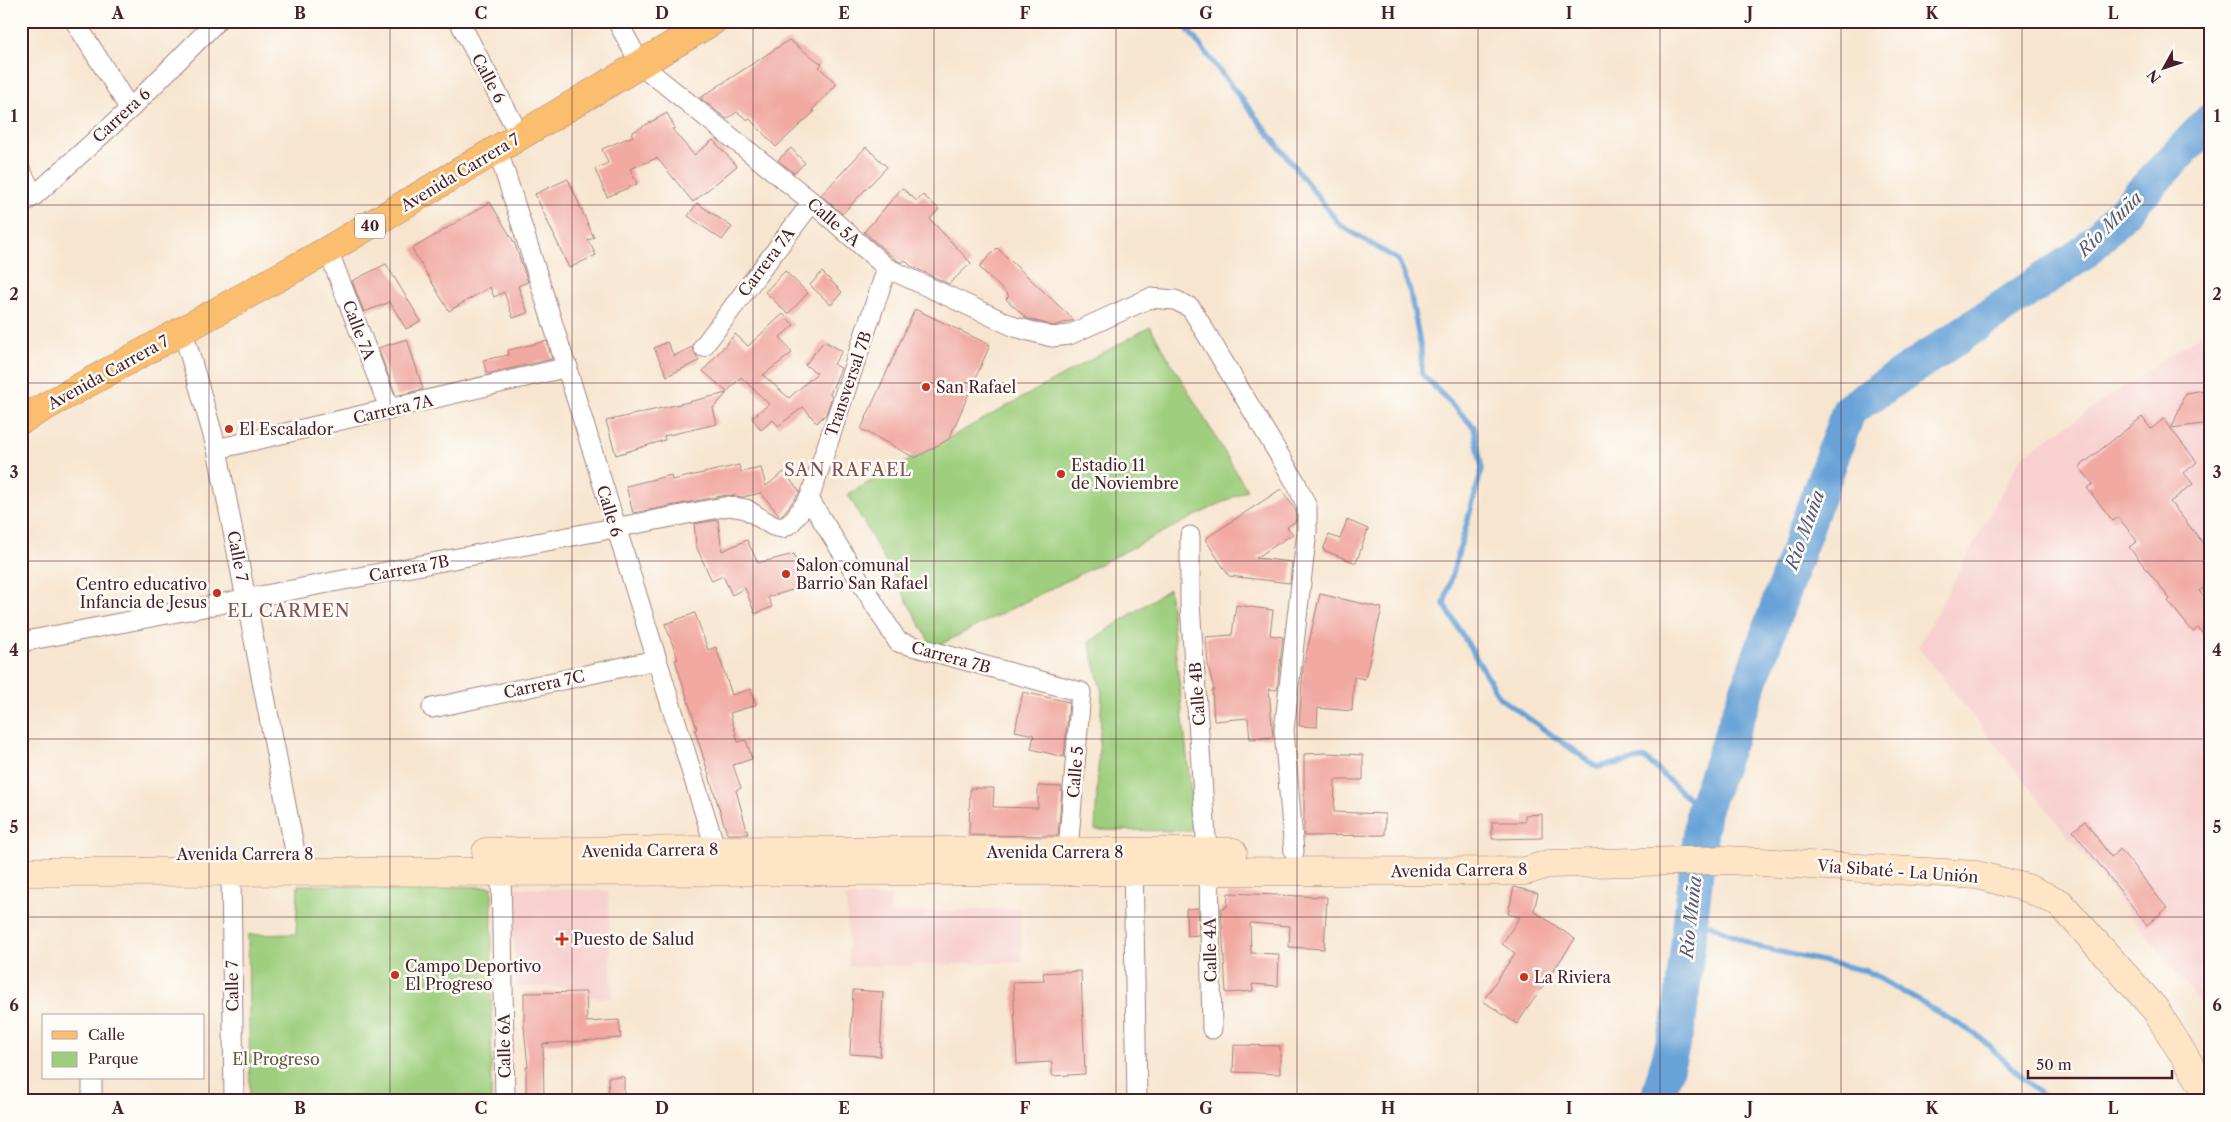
<svg xmlns="http://www.w3.org/2000/svg" width="2231" height="1122" font-family="'Libre Caslon Text',serif">
  <style>
    .built { fill: #f7d0cf }
    .park { fill: #9fcf7e; stroke: #747754 }
    .lines { fill: none; stroke-linecap: round; stroke-linejoin: round }
    .stream { stroke: #67a2d7; stroke-width: 5.5 }
    .river { stroke: #67a2d7; stroke-width: 35 }
    .building { fill: #f1a9a2 }
    .street-casing { stroke: #a0827d; stroke-width: 21 }
    .secondary-casing { stroke: #a0827d; stroke-width: 29 }
    .primary-casing { stroke: #a0827d; stroke-width: 29 }
    .street { stroke: #fff; stroke-width: 19 }
    .secondary { stroke: #fde5c5; stroke-width: 28 }
    .primary { stroke: #fabe6e; stroke-width: 28 }
    .grid { fill: none; stroke: #4a1f2b; stroke-width: 1; stroke-opacity: 0.55 }
    .poi-dot { fill: #c8321e; stroke: #fdfcf7; stroke-width: 2 }
    .labels { text-anchor: middle; stroke-width: 5; stroke-linejoin: round; paint-order: stroke }
    .shield { fill: #fdfcf7; stroke: #806168; stroke-width: 1 }
    .shield-label { font-size: 15px; font-weight: bold; fill: #4a1f2b }
    .street-label { font-size: 16px; fill: #4a1f2b; stroke: #fdfcf7 }
    .poi-label { font-size: 16px; fill: #4a1f2b; stroke: #fdfcf7; text-anchor: start }
    .park-label { font-size: 16px; fill: #645444; stroke: #fdfcf7 }
    .water-label { font-size: 18px; font-style: italic; fill: #575a78; stroke: #fdfcf7 }
    .neighbourhood-label { font-size: 18px; letter-spacing: 1px; fill: #844f55; stroke: #fdfcf7 }
    .neatline { fill: none; stroke: #4a1f2b; stroke-width: 2 }
    .grid-label { font-size: 16px; text-anchor: middle; font-weight: bold; fill: #4a1f2b }
  </style>
  <rect width="100%" height="100%" fill="#fdfcf7"/>
  <filter id="ink" filterUnits="userSpaceOnUse"><feTurbulence type="fractalNoise" baseFrequency=".02" numOctaves="2"/><feDisplacementMap in="SourceGraphic" scale="10" xChannelSelector="R" yChannelSelector="G"/><feConvolveMatrix kernelMatrix="1 2 1 2 8 2 1 2 1" color-interpolation-filters="sRGB"/></filter>
  <filter id="wash" filterUnits="userSpaceOnUse"><feTurbulence type="fractalNoise" baseFrequency=".0096" numOctaves="4" result="noise"/><feDisplacementMap in="SourceGraphic" scale="20" xChannelSelector="R" yChannelSelector="G"/><feGaussianBlur stdDeviation="1.12" result="paint"/><feColorMatrix in="noise" values="0 0 0 0 0 0 0 0 0 0 0 0 0 0 0 0 0 1.4 0 .05"/><feComposite in="paint" operator="in"/></filter>
  <g filter="url(#wash)">
    <rect width="100%" height="100%" fill="#f7e5cf"/>
    <!-- built -->
    <path class="built" d="M 2210,328 L 2210,1015 L 1918,647 L 2021,457 Z
      M 510,888 L 608,891 L 612,998 L 571,997 L 568,987 L 517,987 Z
      M 890,896 L 891,913 L 1020,908 L 1022,962 L 849,967 L 846,897 Z"/>
    <!-- park -->
    <path class="park" d="M 1150,327 L 1247,490 L 933,648 L 848,494 Z
      M 1169,589 L 1195,831 L 1095,830 L 1102,693 L 1089,642 Z
      M 298,885 L 492,887 L 491,1101 L 250,1101 L 248,935 L 296,934 Z"/>
    <g class="lines">
      <!-- stream -->
      <path class="stream" d="M 1181,21 L 1340,225 L 1398,260 L 1409,287 L 1421,348 L 1422,374 L 1474,427 L 1482,469 L 1444,604 L 1500,698 L 1597,767 L 1645,758 L 1703,812
        M 1691,916 L 1758,947 L 1867,971 L 1977,1035 L 2048,1101"/>
      <!-- river -->
      <path class="river" d="M 1657,1101 L 1679,1022 L 1703,812 L 1849,410 L 2085,252 L 2210,121"/>
    </g>
    <g id="blocks">
      <!-- building -->
      <path class="building" d="M 789,40 L 822,64 L 819,67 L 837,84 L 812,110 L 814,112 L 776,147 L 750,119 L 748,120 L 737,112 L 727,119 L 700,98 Z
        M 667,113 L 675,128 L 672,129 L 694,155 L 713,140 L 737,166 L 693,202 L 657,158 L 630,169 L 637,184 L 607,197 L 595,169 L 608,163 L 602,149 L 633,136 L 631,133 Z
        M 866,147 L 887,167 L 842,214 L 821,195 Z
        M 791,148 L 805,163 L 794,173 L 778,160 Z
        M 568,179 L 594,238 L 588,240 L 596,255 L 569,268 L 535,194 Z
        M 902,188 L 917,201 L 923,195 L 939,209 L 930,219 L 971,263 L 949,284 L 911,266 L 905,260 L 902,263 L 896,260 L 864,232 Z
        M 490,202 L 514,242 L 528,282 L 518,286 L 528,313 L 513,318 L 504,292 L 494,297 L 490,287 L 449,311 L 412,249 Z
        M 697,203 L 732,227 L 722,240 L 688,216 Z
        M 997,248 L 1074,320 L 1053,326 L 1026,318 L 1006,299 L 1009,296 L 979,267 Z
        M 386,264 L 421,321 L 406,329 L 390,302 L 364,312 L 352,281 Z
        M 785,271 L 808,293 L 788,314 L 765,292 Z
        M 822,272 L 842,292 L 831,305 L 810,285 Z
        M 915,309 L 990,345 L 949,439 L 915,458 L 861,429 Z
        M 783,314 L 794,325 L 780,337 L 792,353 L 763,375 L 789,398 L 817,373 L 805,365 L 824,341 L 842,351 L 834,364 L 841,368 L 830,394 L 832,396 L 826,414 L 817,423 L 803,407 L 778,426 L 773,420 L 761,430 L 752,418 L 769,404 L 741,377 L 727,392 L 703,371 L 735,334 L 748,346 Z
        M 407,339 L 423,389 L 396,396 L 378,348 Z
        M 547,341 L 552,359 L 487,374 L 483,360 L 509,355 L 508,350 Z
        M 667,342 L 674,356 L 692,347 L 699,361 L 667,376 L 654,348 Z
        M 2204,390 L 2210,397 L 2210,423 L 2172,428 L 2185,393 Z
        M 727,393 L 713,408 L 717,424 L 664,436 L 665,440 L 616,455 L 606,421 Z
        M 2142,417 L 2151,429 L 2163,419 L 2197,462 L 2184,473 L 2193,484 L 2170,502 L 2204,544 L 2210,540 L 2210,583 L 2199,591 L 2210,603 L 2210,643 L 2198,628 L 2193,632 L 2168,601 L 2170,599 L 2129,547 L 2137,541 L 2118,517 L 2113,521 L 2087,488 L 2093,484 L 2079,467 Z
        M 739,465 L 741,472 L 761,468 L 766,486 L 784,472 L 800,492 L 783,514 L 780,516 L 761,493 L 743,497 L 727,495 L 633,513 L 626,486 L 671,475 L 672,480 Z
        M 1281,489 L 1296,511 L 1296,521 L 1287,527 L 1293,534 L 1256,558 L 1292,562 L 1290,583 L 1229,576 L 1205,539 Z
        M 718,520 L 722,551 L 747,540 L 758,563 L 794,554 L 803,587 L 768,597 L 772,607 L 755,614 L 745,588 L 732,595 L 723,576 L 712,581 L 696,546 L 694,524 Z
        M 1347,520 L 1368,529 L 1356,563 L 1323,550 L 1329,535 L 1340,539 Z
        M 1320,594 L 1382,608 L 1365,679 L 1354,677 L 1352,711 L 1318,708 L 1317,727 L 1299,726 L 1303,668 Z
        M 1236,605 L 1273,610 L 1270,635 L 1283,637 L 1277,690 L 1269,689 L 1273,737 L 1250,739 L 1248,718 L 1214,721 L 1212,690 L 1214,690 L 1208,665 L 1206,637 L 1232,635 Z
        M 695,613 L 708,650 L 716,647 L 732,695 L 751,689 L 756,705 L 730,713 L 738,742 L 746,740 L 752,759 L 733,765 L 741,788 L 736,790 L 748,834 L 727,834 L 695,730 L 697,729 L 675,660 L 678,659 L 665,624 Z
        M 1023,692 L 1069,702 L 1064,757 L 1031,749 L 1034,735 L 1015,731 Z
        M 1326,753 L 1363,755 L 1363,780 L 1335,780 L 1334,812 L 1385,814 L 1385,835 L 1304,836 L 1304,754 Z
        M 1038,786 L 1062,787 L 1058,836 L 969,835 L 970,788 L 994,788 L 993,807 L 1038,808 Z
        M 1542,814 L 1542,838 L 1492,839 L 1492,822 L 1525,822 L 1525,815 Z
        M 2085,821 L 2111,857 L 2120,849 L 2167,908 L 2147,925 L 2073,831 Z
        M 1514,887 L 1538,893 L 1534,911 L 1575,939 L 1517,1024 L 1483,1001 L 1515,953 L 1502,944 L 1520,917 L 1508,914 Z
        M 1228,893 L 1327,897 L 1324,949 L 1289,947 L 1290,926 L 1250,923 L 1251,953 L 1279,954 L 1278,986 L 1252,984 L 1253,991 L 1226,993 L 1221,908 L 1227,907 Z
        M 1198,908 L 1199,935 L 1187,936 L 1186,909 Z
        M 1081,971 L 1085,1074 L 1052,1076 L 1052,1062 L 1017,1064 L 1013,982 L 1044,981 L 1043,973 Z
        M 853,990 L 883,992 L 880,1056 L 850,1054 Z
        M 586,992 L 587,1022 L 619,1020 L 621,1038 L 543,1044 L 544,1101 L 526,1101 L 526,1067 L 528,1067 L 524,1027 L 524,993 Z
        M 1234,1045 L 1280,1046 L 1280,1074 L 1233,1072 Z
        M 608,1077 L 624,1077 L 624,1101 L 609,1101 Z"/>
    </g>
  </g>
  <g filter="url(#ink)">
    <use href="#blocks" fill-opacity="0" stroke="#a0827d" stroke-width="1"/>
    <g class="lines">
      <defs>
        <path id="street" d="M 459,21 L 520,136
          M 617,21 L 641,65 L 812,202 L 887,268 L 1015,327 L 1052,337 L 1069,335 L 1150,298 L 1175,300 L 1191,308 L 1296,483 L 1307,507 L 1307,531 L 1284,730 L 1294,852
          M 77,25 L 130,109
          M 498,151 C 573,383 643,617 716,850 L 717,861
          M 21,171 L 34,196
          M 21,204 L 34,196 L 130,109 L 217,21
          M 328,250 L 390,410
          M 183,331 L 217,449 L 299,872
          M 703,347 L 812,202
          M 217,449 L 568,367
          M 809,499 L 898,642 L 1081,692 L 1068,851
          M 1190,536 L 1190,604 L 1207,852
          M 21,642 L 729,506 L 746,509 L 773,526 L 782,528 L 791,523 L 809,499 L 887,268
          M 432,708 L 656,660
          M 1133,860 L 1137,1101
          M 501,871 L 505,1101
          M 231,872 L 234,1101
          M 1209,872 L 1212,1029
          M 92,1078 L 92,1101"/>
        <path id="secondary" d="M 486,852 L 716,850 L 1233,852
          M 21,872 L 1526,871 L 1548,864 L 1727,860 L 1977,875 L 2027,888 L 2060,903 L 2155,1009 L 2210,1097"/>
        <path id="primary" d="M 21,420 L 328,250 L 713,21"/>
      </defs>
      <!-- street casing -->
      <use href="#street" class="street-casing"/>
      <!-- secondary casing -->
      <use href="#secondary" class="secondary-casing"/>
      <!-- primary casing -->
      <use href="#primary" class="primary-casing"/>
      <!-- street -->
      <use href="#street" class="street"/>
      <!-- secondary -->
      <use href="#secondary" class="secondary"/>
      <!-- primary -->
      <use href="#primary" class="primary"/>
    </g>
  </g>
  <!-- grid -->
  <path class="grid" d="M 209,21 L 209,1101M 390,21 L 390,1101M 572,21 L 572,1101M 753,21 L 753,1101M 934,21 L 934,1101M 1116,21 L 1116,1101M 1297,21 L 1297,1101M 1478,21 L 1478,1101M 1660,21 L 1660,1101M 1841,21 L 1841,1101M 2022,21 L 2022,1101M 21,205 L 2210,205M 21,383 L 2210,383M 21,561 L 2210,561M 21,739 L 2210,739M 21,917 L 2210,917"/>
  <!-- markers -->
  <g class="poi-dot">
    <circle cx="926" cy="387" r="5"/>
    <circle cx="229" cy="429" r="5"/>
    <circle cx="1061" cy="474" r="5"/>
    <circle cx="786" cy="574" r="5"/>
    <circle cx="217" cy="593" r="5"/>
    <path d="M559.5 931.5h5v5h5v5h-5v5h-5v-5h-5v-5h5z"/>
    <circle cx="395" cy="975" r="5"/>
    <circle cx="1524" cy="977" r="5"/>
  </g>
  <g class="labels">
    <!-- shield labels -->
    <rect class="shield" x="355" y="213.5" width="30" height="25" rx="4"/>
    <g class="shield-label">
      <text x="370" y="231">40</text>
    </g>
    <!-- street labels -->
    <g class="street-label">
      <text transform="translate(489 78) rotate(62)" y="6">Calle 6</text>
      <text transform="translate(121 115) rotate(-43)" y="6">Carrera 6</text>
      <text transform="translate(460 172) rotate(-31)" y="6">Avenida Carrera 7</text>
      <text transform="translate(834 222) rotate(41)" y="6">Calle 5A</text>
      <text transform="translate(766 262) rotate(-53)" y="6">Carrera 7A</text>
      <text transform="translate(359 330) rotate(69)" y="6">Calle 7A</text>
      <text transform="translate(108 372) rotate(-29)" y="6">Avenida Carrera 7</text>
      <text transform="translate(848 384) rotate(-71)" y="6">Transversal 7B</text>
      <text transform="translate(393 409) rotate(-13)" y="6">Carrera 7A</text>
      <text transform="translate(610 511) rotate(73)" y="6">Calle 6</text>
      <text transform="translate(238 556) rotate(79)" y="6">Calle 7</text>
      <text transform="translate(409 568) rotate(-11)" y="6">Carrera 7B</text>
      <text transform="translate(951 657) rotate(15)" y="6">Carrera 7B</text>
      <text transform="translate(544 684) rotate(-12)" y="6">Carrera 7C</text>
      <text transform="translate(1197 694) rotate(-94)" y="6">Calle 4B</text>
      <text transform="translate(1075 772) rotate(-85)" y="6">Calle 5</text>
      <text transform="translate(650 850) rotate(-1)" y="6">Avenida Carrera 8</text>
      <text x="1055" y="858">Avenida Carrera 8</text>
      <text x="245" y="860">Avenida Carrera 8</text>
      <text transform="translate(1459 870) rotate(-1)" y="6">Avenida Carrera 8</text>
      <text transform="translate(1898 871) rotate(4)" y="6">Vía Sibaté - La Unión</text>
      <text transform="translate(1210 950) rotate(-91)" y="6">Calle 4A</text>
      <text transform="translate(232 986) rotate(-91)" y="6">Calle 7</text>
      <text transform="translate(504 1046) rotate(-91)" y="6">Calle 6A</text>
    </g>
    <!-- poi labels -->
    <g class="poi-label">
      <text x="936" y="393">San Rafael</text>
      <text x="239" y="435">El Escalador</text>
      <text x="1071" y="471">Estadio 11<tspan x="1071" dy="18">de Noviembre</tspan></text>
      <text x="796" y="571">Salon comunal<tspan x="796" dy="18">Barrio San Rafael</tspan></text>
      <text x="207" y="590" text-anchor="end">Centro educativo<tspan x="207" dy="18">Infancia de Jesus</tspan></text>
      <text x="573" y="945">Puesto de Salud</text>
      <text x="405" y="972">Campo Deportivo<tspan x="405" dy="18">El Progreso</tspan></text>
      <text x="1534" y="983">La Riviera</text>
    </g>
    <!-- park labels -->
    <g class="park-label">
      <text x="276" y="1065">El Progreso</text>
    </g>
    <!-- water labels -->
    <g class="water-label">
      <text transform="translate(2110 224) rotate(-45)" y="6">Río Muña</text>
      <text transform="translate(1805 530) rotate(-70)" y="6">Río Muña</text>
      <text transform="translate(1691 917) rotate(-84)" y="6">Río Muña</text>
    </g>
    <!-- neighbourhood labels -->
    <g class="neighbourhood-label">
      <text x="848" y="476">SAN RAFAEL</text>
      <text x="289" y="617">EL CARMEN</text>
    </g>
  </g>
  <!-- margin -->
  <rect width="2231" height="1122" fill="none" stroke="#fdfcf7" stroke-width="55"/>
  <!-- legend -->
  <rect x="42" y="1014" width="162" height="65" fill="#fdfcf7" stroke="#b5a4a5"/>
  <rect x="52" y="1031" width="25" height="8" fill="#fabe6e" stroke="#b5a4a5"/>
  <text x="88" y="1040" font-size="15" fill="#4a1f2b">Calle</text>
  <rect x="52" y="1052" width="25" height="15" fill="#9fcf7e" stroke="#b5a4a5"/>
  <text x="88" y="1064" font-size="15" fill="#4a1f2b">Parque</text>
  <!-- north arrow -->
  <g transform="translate(2164 68) rotate(230)" stroke="#fdfcf7" stroke-width="4" paint-order="stroke">
  <path d="M0-4L9 19L0 12L-9 19Z" fill="#4a1f2b"/>
  <text y="-8" font-size="14" font-weight="bold" text-anchor="middle" fill="#4a1f2b">N</text>
  </g>
  <!-- scale -->
  <path d="M2028 1070v8h144v-8" fill="none" stroke="#4a1f2b" stroke-width="2.5"/>
  <text x="2036" y="1070" font-size="15" fill="#4a1f2b" stroke="#fdfcf7" stroke-width="4" paint-order="stroke">50 m</text>
  <rect x="28" y="28" width="2176" height="1066" class="neatline"/>
  <g class="grid-label">
    <text x="118" y="19">A</text>
    <text x="300" y="19">B</text>
    <text x="481" y="19">C</text>
    <text x="662" y="19">D</text>
    <text x="844" y="19">E</text>
    <text x="1025" y="19">F</text>
    <text x="1206" y="19">G</text>
    <text x="1388" y="19">H</text>
    <text x="1569" y="19">I</text>
    <text x="1750" y="19">J</text>
    <text x="1932" y="19">K</text>
    <text x="2113" y="19">L</text>
    <text x="14" y="122">1</text>
    <text x="2217" y="122">1</text>
    <text x="14" y="300">2</text>
    <text x="2217" y="300">2</text>
    <text x="14" y="478">3</text>
    <text x="2217" y="478">3</text>
    <text x="14" y="656">4</text>
    <text x="2217" y="656">4</text>
    <text x="14" y="833">5</text>
    <text x="2217" y="833">5</text>
    <text x="14" y="1011">6</text>
    <text x="2217" y="1011">6</text>
    <text x="118" y="1114">A</text>
    <text x="300" y="1114">B</text>
    <text x="481" y="1114">C</text>
    <text x="662" y="1114">D</text>
    <text x="844" y="1114">E</text>
    <text x="1025" y="1114">F</text>
    <text x="1206" y="1114">G</text>
    <text x="1388" y="1114">H</text>
    <text x="1569" y="1114">I</text>
    <text x="1750" y="1114">J</text>
    <text x="1932" y="1114">K</text>
    <text x="2113" y="1114">L</text>
  </g>
</svg>
